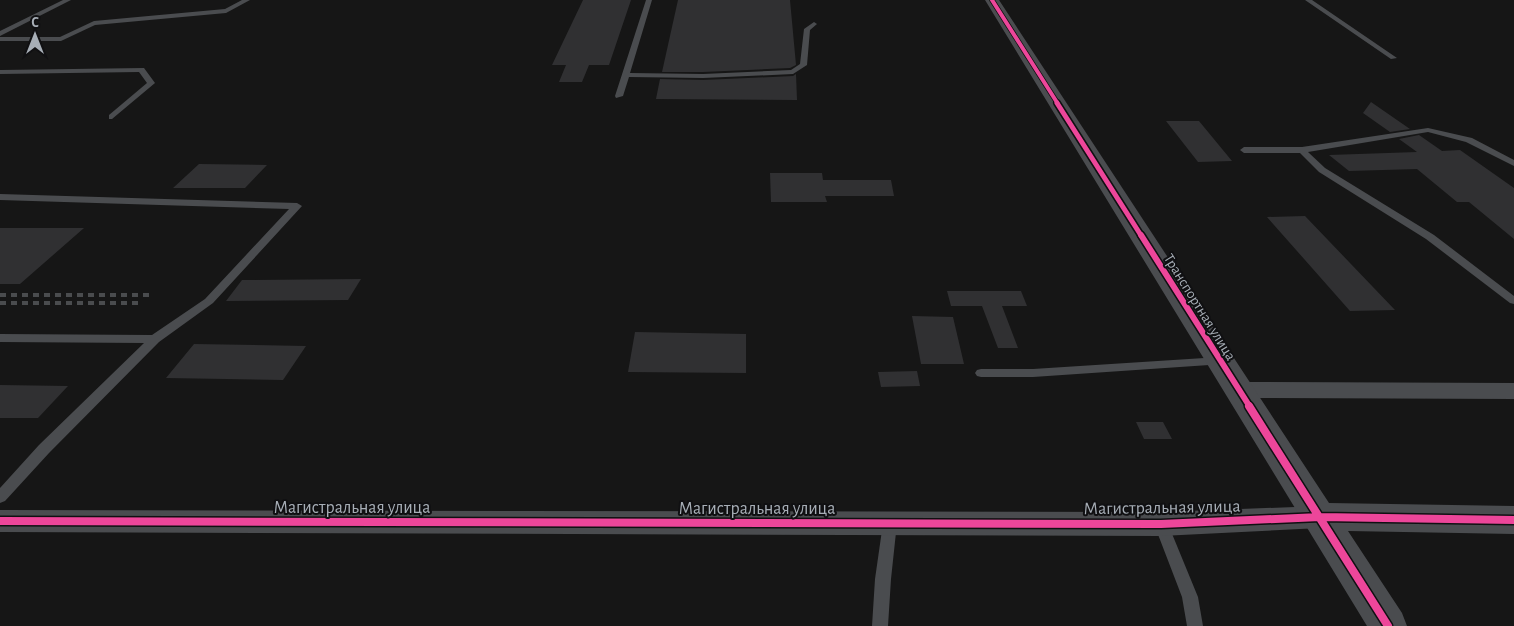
<svg xmlns="http://www.w3.org/2000/svg" width="1514" height="626" font-family="'Alegreya Sans',sans-serif">
  <style>
    .building { fill: #303032 }
    .lines { fill: none; stroke-linecap: round; stroke-linejoin: round }
    .service { fill: #4a4c4f; fill-rule: evenodd }
    .minor { fill: #4a4c4f; fill-rule: evenodd }
    .tertiary { fill: #4a4c4f; fill-rule: evenodd }
    .rail { stroke: #4a4c4e; stroke-width: 4; stroke-dasharray: 6 5; stroke-linecap: butt }
    .cycleway-far3-casing { stroke: #101012; stroke-width: 5.5 }
    .cycleway-far2-casing { stroke: #101012; stroke-width: 8 }
    .cycleway-far1-casing { stroke: #101012; stroke-width: 9 }
    .cycleway-casing { stroke: #101012; stroke-width: 11 }
    .cycleway-far3 { stroke: #ed469a; stroke-width: 4 }
    .cycleway-far2 { stroke: #ed469a; stroke-width: 5 }
    .cycleway-far1 { stroke: #ed469a; stroke-width: 6 }
    .cycleway { stroke: #ed469a; stroke-width: 8 }
    .labels { text-anchor: middle; stroke-width: 4; stroke-linejoin: round; paint-order: stroke }
    .street-label { font-size: 15px; fill: #a7aeb6; stroke: #101012 }
    .near-street-label { font-size: 18px; fill: #a7aeb6; stroke: #101012 }
  </style>
  <rect width="100%" height="100%" fill="#161616"/>
  <!-- building -->
  <path class="building" d="M 583,0 L 631,0 L 609,65 L 589,65 L 582,82 L 559,82 L 566,65 L 552,65 Z
    M 678,0 L 790,0 L 796,65 L 790,68 L 703,72 L 662,72 Z
    M 796,74 L 797,100 L 656,99 L 660,79 L 703,80 L 793,76 Z
    M 1371,102 L 1410,129 L 1390,132 L 1363,113 Z
    M 1166,121 L 1199,121 L 1232,161 L 1198,162 Z
    M 1419,135 L 1442,151 L 1460,150 L 1514,188 L 1514,239 L 1469,202 L 1457,202 L 1417,169 L 1349,171 L 1329,155 L 1417,152 L 1399,139 Z
    M 199,164 L 267,165 L 245,188 L 173,188 Z
    M 770,173 L 822,173 L 823,180 L 891,180 L 894,196 L 825,196 L 827,202 L 771,202 Z
    M 1305,216 L 1395,310 L 1350,311 L 1267,217 Z
    M 0,228 L 84,228 L 20,284 L 0,284 Z
    M 361,279 L 348,300 L 226,301 L 242,280 Z
    M 947,291 L 1021,291 L 1027,306 L 1002,306 L 1018,348 L 998,348 L 982,306 L 951,306 Z
    M 912,316 L 953,317 L 964,364 L 921,364 Z
    M 635,332 L 746,334 L 746,373 L 628,372 Z
    M 194,344 L 306,346 L 283,380 L 166,378 Z
    M 917,371 L 920,386 L 881,387 L 878,372 Z
    M 0,385 L 68,386 L 38,418 L 0,418 Z
    M 1136,422 L 1163,422 L 1172,439 L 1144,439 Z"/>
  <g class="lines">
    <!-- service -->
    <path class="service" d="M 63,0 L 71,0 L 0,36 L 0,31 Z
      M 242,0 L 250,0 L 226,13 L 95,25 L 61,41 L 0,41 L 0,37 L 60,37 L 94,21 L 225,9 Z
      M 646,0 L 652,0 L 630,73 L 703,74 L 791,70 L 800,64 L 804,29 L 814,22 L 817,24 L 810,30 L 807,65 L 793,74 L 703,78 L 629,77 L 623,96 L 616,98 L 615,96 Z
      M 1305,0 L 1312,0 L 1397,58 L 1391,59 Z
      M 144,68 L 155,83 L 112,119 L 109,119 L 109,115 L 147,83 L 139,72 L 0,74 L 0,70 Z
      M 1428,128 L 1472,138 L 1514,160 L 1514,166 L 1466,142 L 1428,132 L 1308,152 L 1325,168 L 1434,235 L 1514,296 L 1514,304 L 1510,303 L 1426,239 L 1319,172 L 1300,153 L 1244,153 L 1240,150 L 1244,147 L 1302,147 Z
      M 0,194 L 297,203 L 302,206 L 213,303 L 159,342 L 49,453 L 5,501 L 0,503 L 0,488 L 39,445 L 144,343 L 0,342 L 0,334 L 152,335 L 205,299 L 289,209 L 0,200 Z
      M 1220,357 L 1224,358 L 1226,361 L 1224,364 L 1033,377 L 981,377 L 977,376 L 975,373 L 977,370 L 981,369 L 1033,369 Z
      M 890,517 L 895,519 L 897,523 L 891,579 L 888,626 L 872,626 L 875,579 L 883,523 L 885,519 Z
      M 1161,518 L 1166,520 L 1168,524 L 1198,597 L 1203,626 L 1187,626 L 1182,597 L 1154,524 L 1156,520 Z"/>
    <!-- minor -->
    <path class="minor" d="M 1238,382 L 1514,383 L 1514,399 L 1238,398 L 1230,396 L 1226,390 L 1230,384 Z
      M 1320,506 L 1330,509 L 1334,517 L 1330,525 L 1320,528 L 1161,536 L 0,532 L 0,510 L 1161,512 Z"/>
    <!-- tertiary -->
    <path class="tertiary" d="M 985,0 L 999,0 L 1329,503 L 1514,506 L 1514,534 L 1348,531 L 1402,613 L 1407,626 L 1367,626 Z"/>
    <!-- rail -->
    <path class="rail" d="M 0,295 L 149,295
      M 0,303 L 142,303"/>
    <defs>
      <path id="cycleway-far3" d="M 992,0 L 1058,104"/>
      <path id="cycleway-far2" d="M 1057,103 L 1142,237"/>
      <path id="cycleway-far1" d="M 1141,235 L 1250,407"/>
      <path id="cycleway" d="M 1249,406 L 1388,626
        M 0,521 L 1161,524 L 1320,517 L 1514,520"/>
    </defs>
    <!-- cycleway-far3 casing -->
    <use href="#cycleway-far3" class="cycleway-far3-casing"/>
    <!-- cycleway-far2 casing -->
    <use href="#cycleway-far2" class="cycleway-far2-casing"/>
    <!-- cycleway-far1 casing -->
    <use href="#cycleway-far1" class="cycleway-far1-casing"/>
    <!-- cycleway casing -->
    <use href="#cycleway" class="cycleway-casing"/>
    <!-- cycleway-far3 -->
    <use href="#cycleway-far3" class="cycleway-far3"/>
    <!-- cycleway-far2 -->
    <use href="#cycleway-far2" class="cycleway-far2"/>
    <!-- cycleway-far1 -->
    <use href="#cycleway-far1" class="cycleway-far1"/>
    <!-- cycleway -->
    <use href="#cycleway" class="cycleway"/>
  </g>
  <g class="labels">
    <!-- street labels -->
    <g class="street-label">
      <text transform="translate(1200 307) rotate(58)" y="5">Транспортная улица</text>
    </g>
    <!-- near-street labels -->
    <g class="near-street-label">
      <text x="352" y="513">Магистральная улица</text>
      <text transform="translate(1162 507) rotate(-1)" y="6">Магистральная улица</text>
      <text x="757" y="514">Магистральная улица</text>
    </g>
  </g>
  <!-- north arrow -->
  <g transform="translate(35 35)" stroke="#101012" stroke-width="4" paint-order="stroke">
  <path d="M0-4L9 19L0 12L-9 19Z" fill="#a7aeb6"/>
  <text y="-8" font-size="14" font-weight="bold" text-anchor="middle" fill="#a7aeb6">С</text>
  </g>
</svg>
